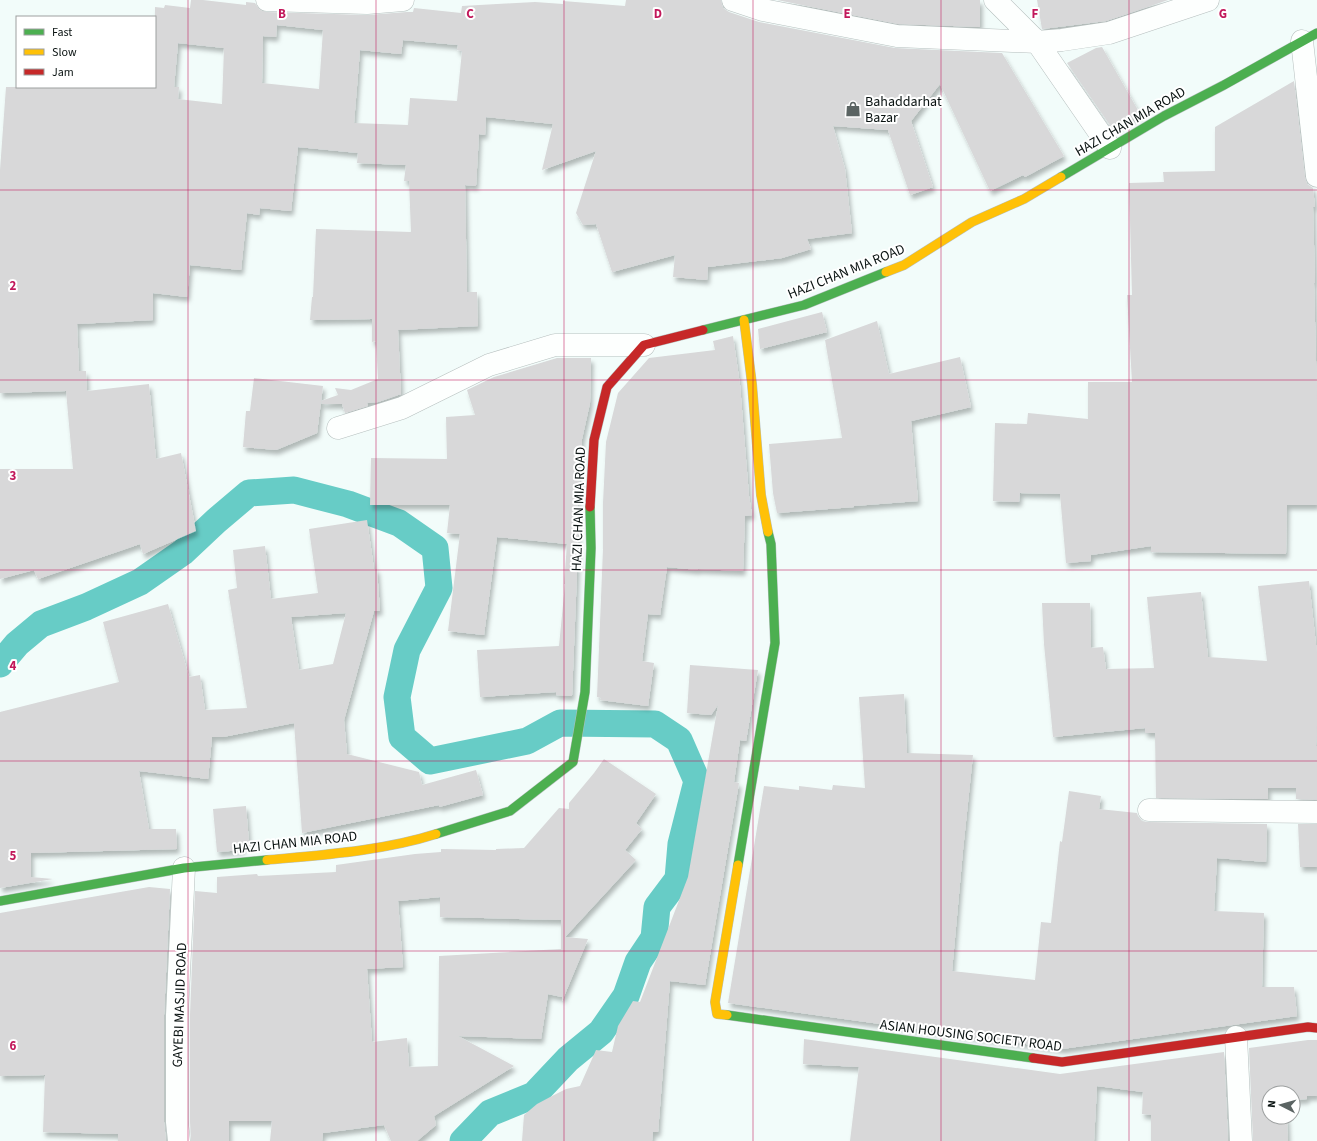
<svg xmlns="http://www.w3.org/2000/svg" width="1317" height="1141" font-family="'Source Sans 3',sans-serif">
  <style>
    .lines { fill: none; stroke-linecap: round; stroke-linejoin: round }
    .canal { stroke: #67ccc6; stroke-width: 27 }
    .building { fill: #d8d8d9; fill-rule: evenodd; filter: url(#shadow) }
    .street-casing { stroke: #b6bfbe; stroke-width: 23 }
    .fast-casing { stroke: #b6bfbe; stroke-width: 10 }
    .slow-casing { stroke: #b6bfbe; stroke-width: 10 }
    .jam-casing { stroke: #b6bfbe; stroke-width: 10 }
    .street { stroke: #fdfffe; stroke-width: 22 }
    .fast { stroke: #4caf50; stroke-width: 9 }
    .slow { stroke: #ffc107; stroke-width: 9 }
    .jam { stroke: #c62828; stroke-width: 9 }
    .grid { fill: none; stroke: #c2185b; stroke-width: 1; stroke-opacity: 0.55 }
    .labels { text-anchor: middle; stroke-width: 4; stroke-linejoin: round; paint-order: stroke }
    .poi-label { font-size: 14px; fill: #091211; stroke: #fff; text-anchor: start }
    .street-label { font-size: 14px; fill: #091211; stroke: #fff }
    .grid-label { font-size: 13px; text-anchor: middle; font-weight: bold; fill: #c2185b; stroke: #fff; stroke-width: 4; stroke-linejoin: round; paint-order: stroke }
  </style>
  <defs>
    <filter id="shadow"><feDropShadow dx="2.5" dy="4.5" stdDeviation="2" flood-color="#0004"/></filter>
  </defs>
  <rect width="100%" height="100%" fill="#f2fcfa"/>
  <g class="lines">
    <!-- canal -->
    <path class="canal" d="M 0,664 L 17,644 L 41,624 L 86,607 L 140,582 L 183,552 L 216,521 L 249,493 L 294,490 L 348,504 L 399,523 L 435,548 L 439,588 L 407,650 L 397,697 L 402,737 L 430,761 L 527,741 L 560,723 L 655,724 L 679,740 L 697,781 L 681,844 L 678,879 L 657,907 L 654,938 L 638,962 L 626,996 L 601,1032 L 568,1059 L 534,1095 L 490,1113 L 463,1141"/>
  </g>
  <!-- building -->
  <path class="building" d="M 191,0 L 203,0 L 246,5 L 246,2 L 255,3 L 260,10 L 267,12 L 367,15 L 407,12 L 413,12 L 414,8 L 461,13 L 462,6 L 535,2 L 563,4 L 563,1 L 625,6 L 626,0 L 721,0 L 723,8 L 729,12 L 759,22 L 895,48 L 1002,53 L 1064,156 L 1025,177 L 1023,175 L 990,191 L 940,84 L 911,121 L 933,187 L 910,195 L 888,130 L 833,126 L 845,169 L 852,233 L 807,239 L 811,249 L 782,258 L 708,267 L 707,280 L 673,277 L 675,255 L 612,272 L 596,224 L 583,225 L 576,213 L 596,151 L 542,170 L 553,124 L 486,117 L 485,135 L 479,134 L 476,186 L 465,185 L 467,292 L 477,292 L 478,326 L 398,330 L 401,394 L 378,402 L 367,403 L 368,406 L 345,413 L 342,404 L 322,404 L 321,401 L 338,395 L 335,388 L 351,390 L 378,379 L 376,341 L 372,342 L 372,319 L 310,320 L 312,297 L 313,297 L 316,229 L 411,232 L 409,181 L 404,181 L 406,165 L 357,163 L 358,153 L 298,147 L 291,211 L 260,208 L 259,215 L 247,213 L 241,270 L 190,265 L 187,297 L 153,293 L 153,320 L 77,324 L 79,371 L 86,371 L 87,391 L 149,384 L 156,459 L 181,453 L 196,531 L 143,554 L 140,544 L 38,579 L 34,570 L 0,579 L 0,469 L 73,469 L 66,391 L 0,393 L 0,170 L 6,87 L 155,87 L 155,7 L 164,8 L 165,5 L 190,8 ZM 277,25 L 323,30 L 319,89 L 262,83 L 263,36 L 276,37 ZM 403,40 L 458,45 L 457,50 L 462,51 L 457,101 L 410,98 L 408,125 L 354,123 L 360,50 L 401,54 ZM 178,43 L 224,48 L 222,104 L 178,99 L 179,87 L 174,87 Z
    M 777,0 L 980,0 L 980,27 L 898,24 Z
    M 1037,0 L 1168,0 L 1106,21 L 1042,29 Z
    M 1102,47 L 1139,112 L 1138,113 L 1139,115 L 1112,128 L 1067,63 L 1096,48 Z
    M 1294,81 L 1305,177 L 1307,184 L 1313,188 L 1315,207 L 1313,207 L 1315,282 L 1314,283 L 1317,399 L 1317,505 L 1287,505 L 1286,554 L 1151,552 L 1151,546 L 1091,555 L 1091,561 L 1066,563 L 1060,494 L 1020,493 L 1019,502 L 993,501 L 995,423 L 1027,424 L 1028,413 L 1088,419 L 1088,382 L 1132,382 L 1127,295 L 1132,295 L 1129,183 L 1164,182 L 1163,172 L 1215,171 L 1215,127 Z
    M 822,312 L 827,332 L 760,349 L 758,329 Z
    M 877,321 L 889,374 L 960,357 L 971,407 L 911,421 L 918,501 L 854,506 L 854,507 L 777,513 L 773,493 L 769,444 L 842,438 L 825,340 Z
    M 733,336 L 740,385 L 749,496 L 752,515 L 745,516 L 743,571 L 698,569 L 698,570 L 667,567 L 660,615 L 648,614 L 642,661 L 654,663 L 648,706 L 600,700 L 601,698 L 597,697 L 603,549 L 603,503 L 606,442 L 618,393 L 649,358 L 715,350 L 713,341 Z
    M 557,358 L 591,358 L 590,403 L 582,439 L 578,502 L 578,548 L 572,696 L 556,695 L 556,692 L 480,697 L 477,650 L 559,646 L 565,584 L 564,584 L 567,544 L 497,537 L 484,635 L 448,631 L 460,534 L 447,533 L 450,505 L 370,505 L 371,458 L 447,459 L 446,417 L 475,415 L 467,390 L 494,377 Z
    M 254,378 L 323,386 L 317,433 L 276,450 L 243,447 L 246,411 L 250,411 Z
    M 367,520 L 374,569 L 377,569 L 380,611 L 374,611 L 344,720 L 347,754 L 419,772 L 422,785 L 476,770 L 483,795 L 439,807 L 439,805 L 302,833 L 294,723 L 223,737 L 212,737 L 208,779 L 139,771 L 149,829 L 176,829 L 177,849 L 31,853 L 31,877 L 53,879 L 0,888 L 0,712 L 119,682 L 103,622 L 168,604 L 189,677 L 200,675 L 205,710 L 247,708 L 228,590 L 237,588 L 233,550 L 265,546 L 271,599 L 318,593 L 309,529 ZM 346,613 L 333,664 L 299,670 L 291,617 Z
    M 1309,581 L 1317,654 L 1317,726 L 1316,746 L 1317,746 L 1317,800 L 1296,799 L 1296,788 L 1268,788 L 1268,799 L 1156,798 L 1155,733 L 1145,733 L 1145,728 L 1053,737 L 1044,644 L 1042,603 L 1090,603 L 1091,648 L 1103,647 L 1106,669 L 1154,668 L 1147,597 L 1201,592 L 1208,657 L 1267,661 L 1258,586 Z
    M 690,665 L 758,670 L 746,741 L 740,740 L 734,782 L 739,783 L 705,985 L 670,981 L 658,1132 L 653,1132 L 652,1141 L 522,1141 L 524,1115 L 537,1104 L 552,1096 L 566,1089 L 580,1086 L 596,1050 L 612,1052 L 618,1026 L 633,1001 L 640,1002 L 688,877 L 718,705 L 711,715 L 687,713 Z
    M 904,694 L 907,753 L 973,755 L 963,850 L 952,971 L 1035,980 L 1041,922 L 1051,923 L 1060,841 L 1062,842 L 1069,791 L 1101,796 L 1099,809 L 1137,813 L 1138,816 L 1142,821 L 1148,822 L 1267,824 L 1266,862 L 1217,858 L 1214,911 L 1264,913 L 1262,987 L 1294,987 L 1297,1016 L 1062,1049 L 728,1003 L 764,786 L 799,790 L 799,786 L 832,790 L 833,785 L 865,788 L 859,697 Z
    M 604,759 L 656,794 L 636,823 L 642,829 L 625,850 L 636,860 L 565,937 L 588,939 L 562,1001 L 562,997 L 548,994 L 541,1039 L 458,1036 L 514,1066 L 434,1116 L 436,1125 L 417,1141 L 391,1141 L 384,1125 L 323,1133 L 322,1141 L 270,1141 L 272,1121 L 229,1121 L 229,1141 L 191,1141 L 190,1121 L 190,1015 L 195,891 L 217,893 L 217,877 L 257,874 L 258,876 L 336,872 L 336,865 L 415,854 L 441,852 L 441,849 L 496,850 L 496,849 L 524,848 L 559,808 L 569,809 L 569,803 L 594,773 ZM 440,897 L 440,917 L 561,920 L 561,949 L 439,956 L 438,1066 L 409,1067 L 407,1038 L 372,1042 L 367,969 L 403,967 L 398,901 Z
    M 246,806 L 249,843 L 242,845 L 243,850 L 217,852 L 213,809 Z
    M 1298,824 L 1317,824 L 1317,867 L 1300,867 Z
    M 149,887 L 170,889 L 164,1015 L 164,1122 L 166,1141 L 118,1141 L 118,1134 L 43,1132 L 45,1075 L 0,1076 L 0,913 Z
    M 804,1039 L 1060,1074 L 1224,1052 L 1228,1141 L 1151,1141 L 1151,1115 L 1142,1114 L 1143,1092 L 1097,1086 L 1094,1141 L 850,1141 L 859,1067 L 803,1064 Z
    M 1308,1040 L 1317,1040 L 1317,1096 L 1307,1096 L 1307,1099 L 1293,1100 L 1293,1093 L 1269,1093 L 1269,1117 L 1287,1117 L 1288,1141 L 1253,1141 L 1249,1048 Z"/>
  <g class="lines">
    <defs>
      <path id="street" d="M 267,0 L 367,3 L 403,0
        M 733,0 L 763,10 L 897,36 L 1037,42 L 1062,40 L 1109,33 L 1208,0
        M 995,0 L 1037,42 L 1110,148
        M 1302,41 L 1317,176
        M 338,428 L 402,408 L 489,365 L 555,345 L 644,345
        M 1149,810 L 1317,812
        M 1236,1037 L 1241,1141
        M 179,1141 L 177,1122 L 177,1015 L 184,868"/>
      <path id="fast" d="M 1061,177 L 1164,116 L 1224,85 L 1317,33
        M 703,330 L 804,305 L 886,272
        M 436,834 L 510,811 L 573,762 L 585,692 L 591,548 L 590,507
        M 738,865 L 775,643 L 771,544 L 768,532
        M 0,901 L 184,868 L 267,860
        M 727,1015 L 1033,1058"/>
      <path id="slow" d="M 886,272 L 904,265 L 972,222 L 1024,199 L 1061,177
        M 744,320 L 752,384 L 761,495 L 768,532
        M 267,860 C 321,855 383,851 436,834
        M 727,1015 L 717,1014 L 715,1002 L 738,865"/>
      <path id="jam" d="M 590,507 L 594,440 L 607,387 L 644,345 L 703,330
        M 1033,1058 L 1062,1062 L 1308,1027 L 1317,1028"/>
    </defs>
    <!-- street casing -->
    <use href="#street" class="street-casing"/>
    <!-- fast casing -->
    <use href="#fast" class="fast-casing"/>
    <!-- slow casing -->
    <use href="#slow" class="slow-casing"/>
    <!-- jam casing -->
    <use href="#jam" class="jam-casing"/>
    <!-- street -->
    <use href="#street" class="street"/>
    <!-- fast -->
    <use href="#fast" class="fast"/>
    <!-- slow -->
    <use href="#slow" class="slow"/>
    <!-- jam -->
    <use href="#jam" class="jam"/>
  </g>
  <!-- grid -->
  <path class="grid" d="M 188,0 L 188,1141M 376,0 L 376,1141M 564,0 L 564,1141M 753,0 L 753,1141M 941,0 L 941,1141M 1129,0 L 1129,1141M 0,190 L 1317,190M 0,380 L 1317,380M 0,570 L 1317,570M 0,761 L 1317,761M 0,951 L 1317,951"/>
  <!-- icons -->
  <defs>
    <symbol id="shop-bare" viewBox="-9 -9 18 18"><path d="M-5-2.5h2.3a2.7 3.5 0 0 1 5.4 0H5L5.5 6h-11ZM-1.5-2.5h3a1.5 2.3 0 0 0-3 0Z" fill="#5b6463" stroke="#fff" stroke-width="2.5" paint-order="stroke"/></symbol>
  </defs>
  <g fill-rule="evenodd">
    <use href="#shop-bare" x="842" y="98" width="22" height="22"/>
  </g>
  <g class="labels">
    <!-- poi labels -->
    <g class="poi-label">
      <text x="865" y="106">Bahaddarhat<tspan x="865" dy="16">Bazar</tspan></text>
    </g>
    <!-- street labels -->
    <g class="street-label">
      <text transform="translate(1130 121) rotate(-30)" y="5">HAZI CHAN MIA ROAD</text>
      <text transform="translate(846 271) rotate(-22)" y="5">HAZI CHAN MIA ROAD</text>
      <text transform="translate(578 509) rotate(-88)" y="5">HAZI CHAN MIA ROAD</text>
      <text transform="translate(295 842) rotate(-6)" y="5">HAZI CHAN MIA ROAD</text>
      <text transform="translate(179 1005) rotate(-88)" y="5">GAYEBI MASJID ROAD</text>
      <text transform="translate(971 1035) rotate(7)" y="5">ASIAN HOUSING SOCIETY ROAD</text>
    </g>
  </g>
  <g class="grid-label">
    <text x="282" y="18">B</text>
    <text x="470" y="18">C</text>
    <text x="658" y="18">D</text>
    <text x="847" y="18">E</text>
    <text x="1035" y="18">F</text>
    <text x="1223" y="18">G</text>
    <text x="13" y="290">2</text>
    <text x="13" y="480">3</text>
    <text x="13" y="670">4</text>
    <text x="13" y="860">5</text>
    <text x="13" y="1050">6</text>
  </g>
  <!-- legend -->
  <rect x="16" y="16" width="140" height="72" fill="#ffffff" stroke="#9da0a0"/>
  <rect x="24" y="29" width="20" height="6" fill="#4caf50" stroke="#9da0a0"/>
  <text x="52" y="36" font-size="12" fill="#091211">Fast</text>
  <rect x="24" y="49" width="20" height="6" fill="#ffc107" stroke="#9da0a0"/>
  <text x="52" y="56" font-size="12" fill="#091211">Slow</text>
  <rect x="24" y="69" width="20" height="6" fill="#c62828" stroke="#9da0a0"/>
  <text x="52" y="76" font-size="12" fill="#091211">Jam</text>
  <!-- north arrow -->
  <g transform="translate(1281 1105) rotate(276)"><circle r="19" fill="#ffffff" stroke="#9da0a0"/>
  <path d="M0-3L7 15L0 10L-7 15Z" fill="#5b6463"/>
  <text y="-6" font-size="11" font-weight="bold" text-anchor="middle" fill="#091211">N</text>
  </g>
</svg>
